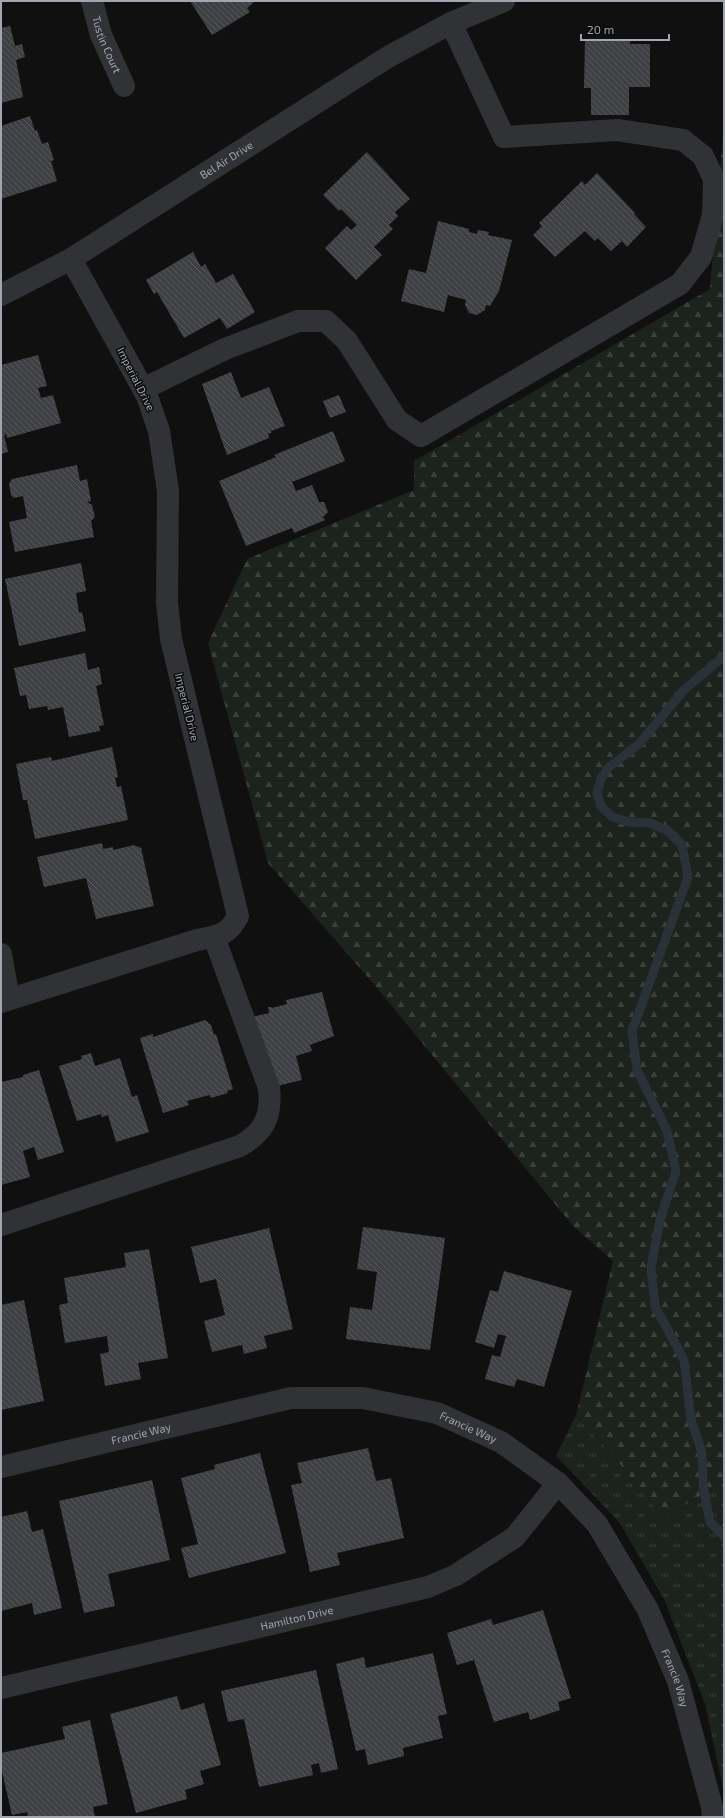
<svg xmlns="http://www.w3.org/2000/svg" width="725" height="1818" font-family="'Exo 2',sans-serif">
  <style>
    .grass { fill: url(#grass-tufts) }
    .forest { fill: url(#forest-firs) }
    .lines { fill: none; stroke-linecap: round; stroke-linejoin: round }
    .stream { stroke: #2a3239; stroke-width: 9 }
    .building { fill: url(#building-back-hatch) }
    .minor { stroke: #313236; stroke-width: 22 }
    .labels { text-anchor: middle; stroke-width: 3; stroke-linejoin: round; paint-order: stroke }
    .street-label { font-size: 11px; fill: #a1a6b1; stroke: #0b0b0c }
  </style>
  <defs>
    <pattern id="grass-tufts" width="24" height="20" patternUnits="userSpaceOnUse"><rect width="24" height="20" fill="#1c231d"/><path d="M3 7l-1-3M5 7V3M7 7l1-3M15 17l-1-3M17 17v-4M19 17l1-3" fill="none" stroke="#3a403b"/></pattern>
    <pattern id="forest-firs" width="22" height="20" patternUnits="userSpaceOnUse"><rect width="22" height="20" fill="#1c231d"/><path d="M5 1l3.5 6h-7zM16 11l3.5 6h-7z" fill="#3a403b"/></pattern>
    <pattern id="building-back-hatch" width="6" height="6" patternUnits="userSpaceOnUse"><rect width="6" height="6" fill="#3f4044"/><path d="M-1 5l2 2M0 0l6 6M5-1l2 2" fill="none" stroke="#58595d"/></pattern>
  </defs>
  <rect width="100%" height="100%" fill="#101011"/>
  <!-- grass -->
  <path class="grass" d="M 576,1415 L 610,1452 L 664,1518 L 724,1481 L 724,1792 L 705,1704 L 664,1599 L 619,1522 L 556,1456 Z"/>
  <!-- forest -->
  <path class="forest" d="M 724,123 L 724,1481 L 664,1518 L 610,1452 L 576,1415 L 613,1261 L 574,1227 L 372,982 L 268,863 L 208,643 L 247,559 L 414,490 L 414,461 L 710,289 Z"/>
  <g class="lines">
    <!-- stream -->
    <path class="stream" d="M 724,656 L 684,690 L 639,744 L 608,768 L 601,779 L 597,793 L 601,806 L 612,817 L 629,822 L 650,823 L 667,830 L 682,845 L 688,877 L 632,1031 L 637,1070 L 667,1131 L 676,1171 L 660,1220 L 651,1268 L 655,1306 L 684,1360 L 691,1420 L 702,1452 L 703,1485 L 710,1522 L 724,1536"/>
  </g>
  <!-- building -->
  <path class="building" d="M 190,1 L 253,1 L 253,3 L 247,8 L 250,12 L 212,35 Z
    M 10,26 L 15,46 L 22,44 L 25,57 L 16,60 L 23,97 L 1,103 L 1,28 Z
    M 585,40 L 630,40 L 630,44 L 650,44 L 650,87 L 629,87 L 629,115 L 591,115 L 591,88 L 584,88 Z
    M 30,116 L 35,131 L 37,130 L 42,144 L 48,142 L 54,160 L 51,161 L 57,181 L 1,199 L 1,126 Z
    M 367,152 L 410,199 L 395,212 L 398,216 L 389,225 L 393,229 L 374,247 L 382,255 L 356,280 L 325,248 L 347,226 L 351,230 L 357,225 L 341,209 L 339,211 L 323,195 Z
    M 597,173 L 635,213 L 634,214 L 646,227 L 627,247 L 622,241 L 611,251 L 598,238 L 595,241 L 585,231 L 555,257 L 533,235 L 542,226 L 539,223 L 582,181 L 585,185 Z
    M 438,221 L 469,229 L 469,232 L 477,234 L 478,230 L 489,232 L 488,235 L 512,240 L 499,291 L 490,306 L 486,305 L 485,310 L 477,315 L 469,313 L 465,305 L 466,300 L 448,295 L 444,312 L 401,301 L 409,269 L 426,273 Z
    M 193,252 L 201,267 L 205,264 L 216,283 L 233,274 L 255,312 L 227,329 L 220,318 L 184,338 L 157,292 L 154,294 L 146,280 Z
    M 38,355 L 47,386 L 38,388 L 41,398 L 53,395 L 61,423 L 7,438 L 6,434 L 4,435 L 8,452 L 1,454 L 1,365 Z
    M 231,372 L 241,398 L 269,387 L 285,426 L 271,431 L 271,433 L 268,434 L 269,438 L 227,455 L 202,384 Z
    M 339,395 L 346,412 L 330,418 L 323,401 Z
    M 333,431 L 345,461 L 292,482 L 296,491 L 312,485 L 319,502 L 324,502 L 328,512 L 323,517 L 325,520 L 294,533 L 292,528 L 246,546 L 219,481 L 276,457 L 274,455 Z
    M 77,465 L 80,481 L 87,479 L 91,501 L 87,502 L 92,505 L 95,517 L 91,521 L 94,537 L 15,552 L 9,522 L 27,518 L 23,496 L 14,498 L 11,495 L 9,484 L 12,479 Z
    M 81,563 L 86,591 L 76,593 L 79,613 L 82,612 L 86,631 L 19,646 L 5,579 Z
    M 85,653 L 88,670 L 99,667 L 102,684 L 96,686 L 104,725 L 99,726 L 100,731 L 69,737 L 63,707 L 48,710 L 47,706 L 29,709 L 26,695 L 20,696 L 14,668 Z
    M 112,747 L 118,777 L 115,778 L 117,787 L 121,786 L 128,820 L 35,839 L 27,800 L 23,800 L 16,764 L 51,757 L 52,761 Z
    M 102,843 L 103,849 L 113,847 L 113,850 L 134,845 L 141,848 L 154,906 L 96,919 L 86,878 L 44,887 L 37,857 Z
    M 322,992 L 334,1036 L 310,1045 L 312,1051 L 296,1056 L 302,1080 L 273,1087 L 252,1017 L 269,1013 L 268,1007 L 271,1007 L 272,1008 L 287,1004 L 286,1000 Z
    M 205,1020 L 211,1025 L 214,1035 L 216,1034 L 233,1089 L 227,1091 L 228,1093 L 211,1098 L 209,1095 L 187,1101 L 189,1105 L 163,1113 L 140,1038 L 153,1034 L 153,1037 Z
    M 91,1053 L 95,1066 L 120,1058 L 132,1097 L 137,1095 L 149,1132 L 116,1142 L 108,1115 L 102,1117 L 101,1114 L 77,1121 L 59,1066 L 82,1059 L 81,1056 Z
    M 39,1070 L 64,1152 L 38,1160 L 34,1147 L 23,1151 L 30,1177 L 1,1185 L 1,1082 L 23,1077 L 23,1075 Z
    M 363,1227 L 445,1238 L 430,1350 L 346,1339 L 350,1307 L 372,1310 L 377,1272 L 357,1269 Z
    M 269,1228 L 293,1329 L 264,1336 L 267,1348 L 244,1354 L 242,1345 L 212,1352 L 204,1321 L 225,1315 L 216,1279 L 200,1283 L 191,1247 Z
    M 149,1249 L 168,1358 L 138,1363 L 141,1379 L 105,1386 L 100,1354 L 109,1352 L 107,1336 L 65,1343 L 59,1305 L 68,1303 L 64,1278 L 126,1267 L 124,1253 Z
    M 504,1271 L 572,1291 L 544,1387 L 517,1379 L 514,1387 L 485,1379 L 492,1355 L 500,1357 L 506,1336 L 498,1334 L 494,1348 L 475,1342 L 490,1290 L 498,1292 Z
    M 24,1300 L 44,1401 L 1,1410 L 1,1305 Z
    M 368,1448 L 376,1481 L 391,1478 L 404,1538 L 337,1553 L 340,1565 L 310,1572 L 291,1485 L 302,1483 L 297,1463 Z
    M 260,1453 L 286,1553 L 189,1578 L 181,1548 L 198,1544 L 181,1478 L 215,1469 L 214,1465 Z
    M 152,1480 L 170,1560 L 108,1574 L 115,1606 L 84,1613 L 59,1501 Z
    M 27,1511 L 32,1532 L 43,1529 L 62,1608 L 34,1615 L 32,1603 L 1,1611 L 1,1517 Z
    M 543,1610 L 571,1698 L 558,1702 L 560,1710 L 530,1720 L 528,1712 L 494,1722 L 474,1660 L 457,1665 L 447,1633 L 491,1619 L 493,1625 Z
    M 433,1653 L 447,1714 L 438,1716 L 443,1738 L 403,1748 L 404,1756 L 368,1765 L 365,1749 L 356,1751 L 336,1664 L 364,1657 L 366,1668 Z
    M 316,1670 L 338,1769 L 321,1773 L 319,1763 L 311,1765 L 313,1775 L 259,1787 L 244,1719 L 228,1722 L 221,1691 Z
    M 177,1696 L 181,1710 L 204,1703 L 221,1765 L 200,1771 L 204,1784 L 185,1790 L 187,1799 L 136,1813 L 110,1714 Z
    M 90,1720 L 108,1804 L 93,1807 L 95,1817 L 28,1817 L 27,1812 L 12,1815 L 1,1767 L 1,1753 L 65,1739 L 62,1727 Z"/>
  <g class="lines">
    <!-- minor -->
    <g class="minor">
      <path id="s1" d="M 92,1 L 101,35 L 124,86"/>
      <path id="s2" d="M 1,295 L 71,259 L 388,57 L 451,23 L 504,1"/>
      <path d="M 143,389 L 225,349 L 298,321 L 326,321 L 347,341 L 397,420 L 421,436 L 680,284 L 701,257 L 713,215 L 714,179 L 703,156 L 683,140 L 617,130 L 504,137 L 451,23"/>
      <path d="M 1,954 L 9,999"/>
      <path d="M 1,1002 L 197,940 C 217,936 228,936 238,916 L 171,639 L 167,603 L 168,491 L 159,431 L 147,396 L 71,259"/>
      <path d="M 1,1225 L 240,1146 C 264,1132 272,1117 269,1088 L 214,937"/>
      <path id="s3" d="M 1,1467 L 291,1398 L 363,1398 L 437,1413 L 501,1442 L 558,1483 L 597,1524 L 648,1610 L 678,1681 L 712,1807 L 713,1817"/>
      <path id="s4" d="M 1,1688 L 428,1587 L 456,1575 L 515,1537 L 558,1483"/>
    </g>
  </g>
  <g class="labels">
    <!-- street labels -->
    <g class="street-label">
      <text dy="4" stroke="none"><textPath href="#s1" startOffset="46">Tustin Court</textPath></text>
      <text dy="4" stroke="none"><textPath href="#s2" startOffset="263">Bel Air Drive</textPath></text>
      <text transform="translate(136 379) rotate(63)" y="4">Imperial Drive</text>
      <text transform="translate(187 707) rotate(76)" y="4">Imperial Drive</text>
      <text dy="4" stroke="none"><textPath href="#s3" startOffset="480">Francie Way</textPath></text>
      <text dy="4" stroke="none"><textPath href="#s3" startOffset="144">Francie Way</textPath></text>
      <text dy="4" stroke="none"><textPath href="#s4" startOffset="304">Hamilton Drive</textPath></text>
      <text dy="4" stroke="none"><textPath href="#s3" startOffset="816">Francie Way</textPath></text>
    </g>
  </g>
  <!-- border -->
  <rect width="725" height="1818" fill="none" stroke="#a1a6b1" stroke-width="4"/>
  <!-- scale -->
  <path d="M581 34v6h88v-6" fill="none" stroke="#a1a6b1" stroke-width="2"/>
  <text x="587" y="34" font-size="12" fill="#a1a6b1" stroke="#0b0b0c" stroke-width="3" paint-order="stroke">20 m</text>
</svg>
